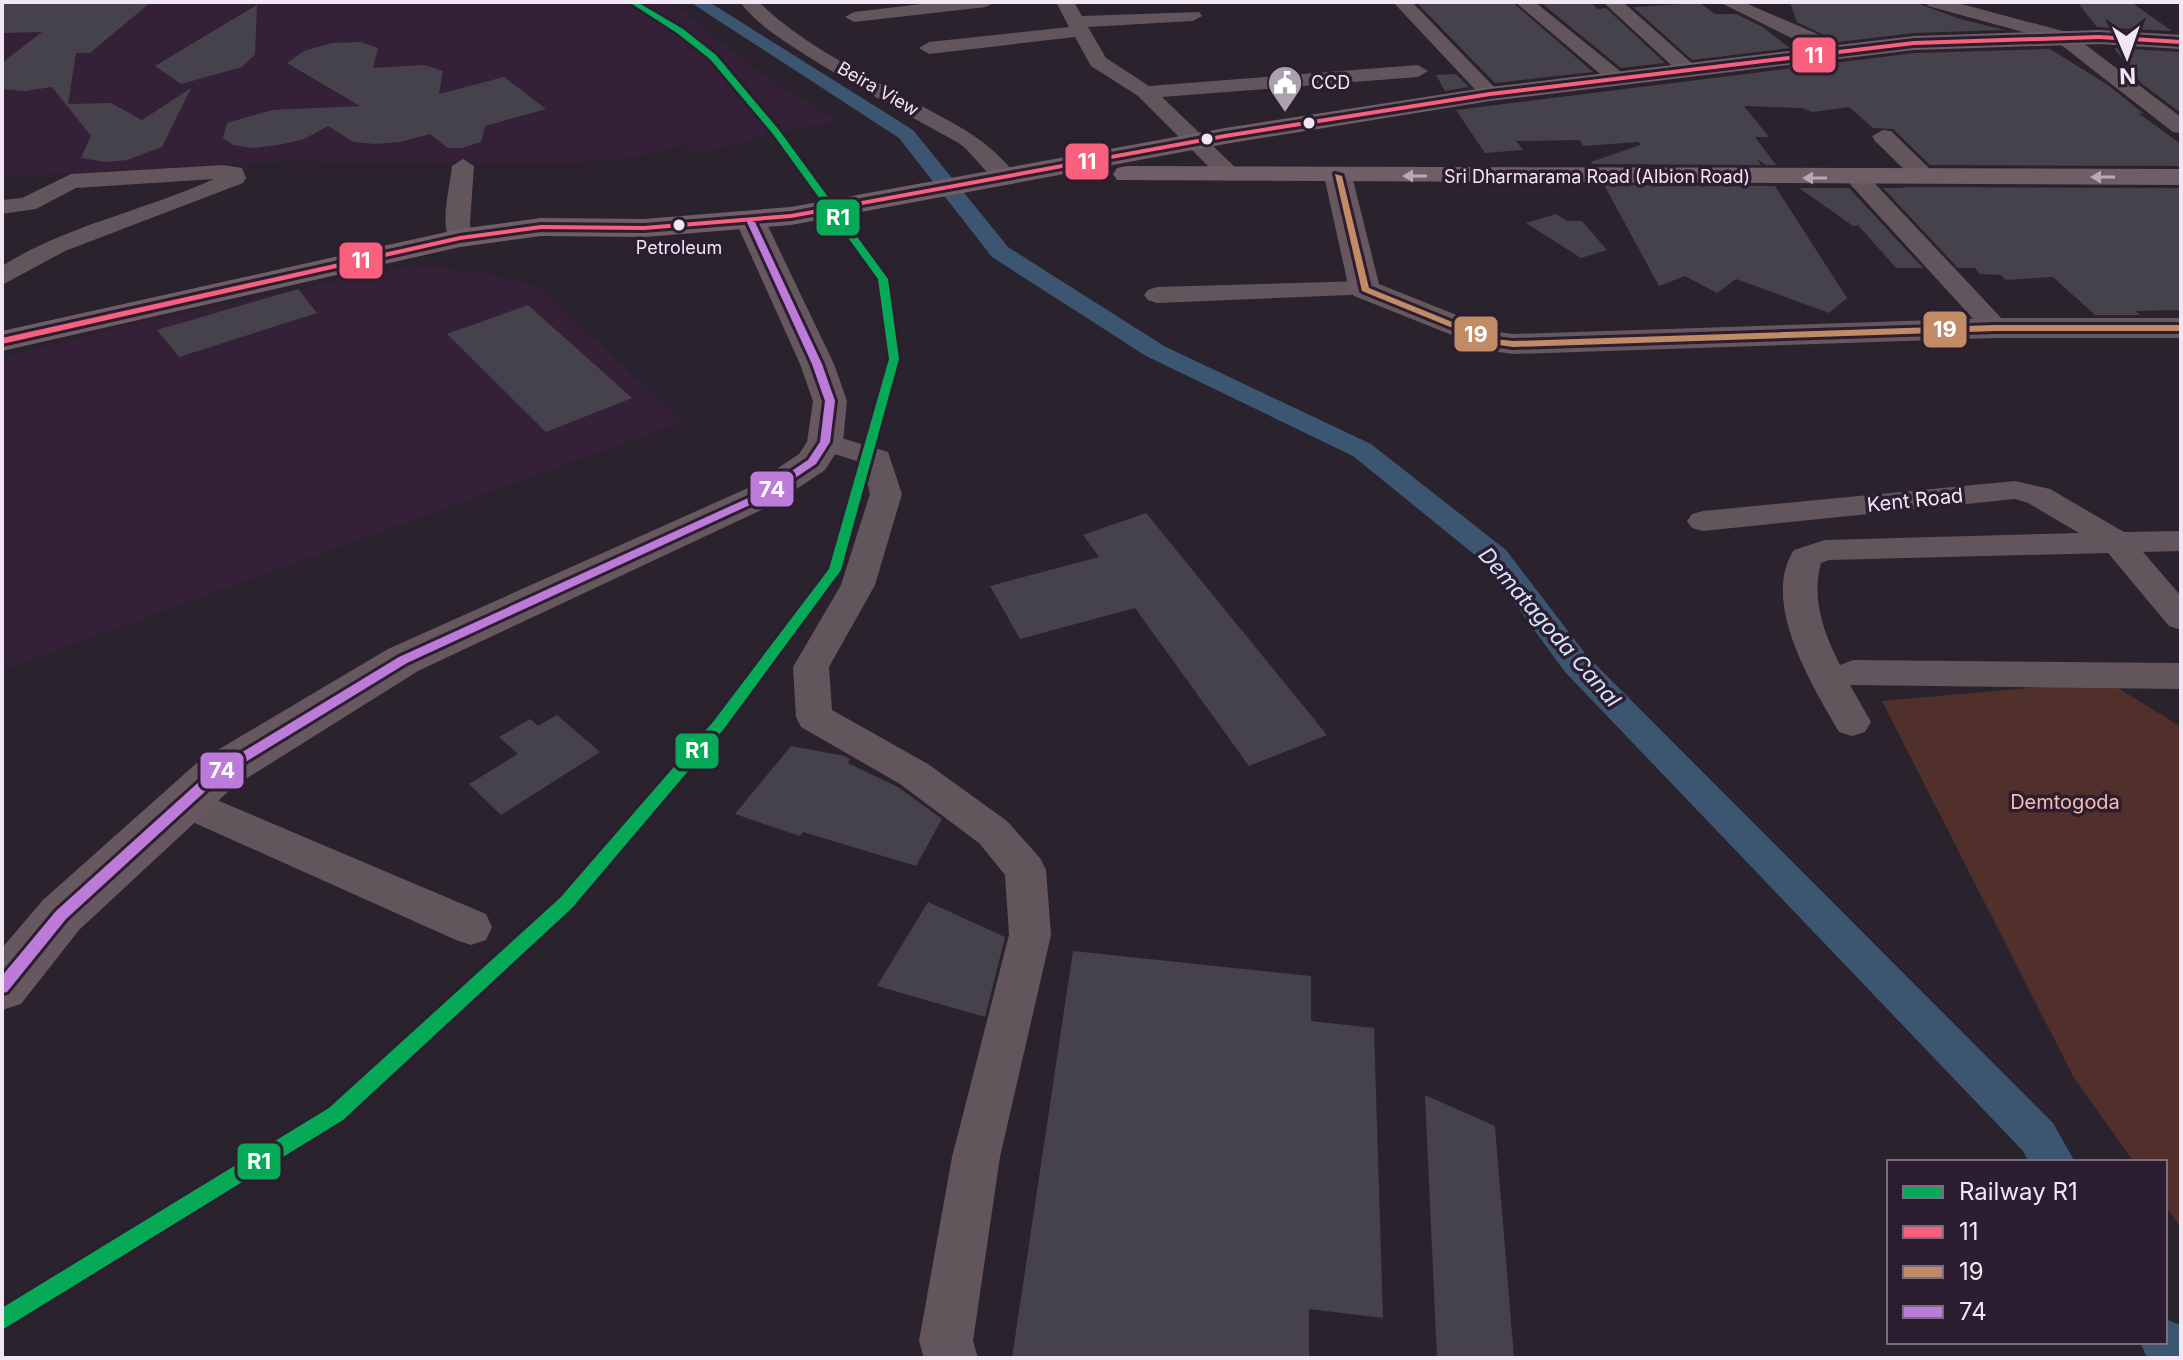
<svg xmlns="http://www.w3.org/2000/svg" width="2183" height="1360" font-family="Inter,sans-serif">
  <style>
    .built { fill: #342138 }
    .green { fill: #51302c }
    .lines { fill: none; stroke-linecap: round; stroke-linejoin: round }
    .canal { fill: #3c5571; fill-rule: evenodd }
    .building { fill: #46424c }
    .street { fill: #62565c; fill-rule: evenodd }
    .secondary { fill: #66585e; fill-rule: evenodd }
    .primary { fill: #705e66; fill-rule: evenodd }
    .bus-1-casing { stroke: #2d1d31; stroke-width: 6 }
    .bus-2-casing { stroke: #2d1d31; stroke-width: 6 }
    .bus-3-casing { stroke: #2d1d31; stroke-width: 6 }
    .bus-1 { fill: #f8607d; fill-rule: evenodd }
    .bus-2 { fill: #c18c65; fill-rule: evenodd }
    .bus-3 { fill: #bd7bd9; fill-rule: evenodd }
    .rail-1-casing { stroke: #2d1d31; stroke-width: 6 }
    .rail-1 { fill: #06aa56; fill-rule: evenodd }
    .oneway { fill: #b7a9b4 }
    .bus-dot { fill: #f1e6f3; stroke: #2d1d31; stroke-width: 3 }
    .labels { text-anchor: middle; stroke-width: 7; stroke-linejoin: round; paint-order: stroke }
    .far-poi-label { font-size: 18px; fill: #f1e6f3; stroke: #2d1d31; text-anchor: start }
    .far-street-label { font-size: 18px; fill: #f1e6f3; stroke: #2d1d31 }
    .bus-label { font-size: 18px; fill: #f1e6f3; stroke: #2d1d31 }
    .street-label { font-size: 20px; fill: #f1e6f3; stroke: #2d1d31 }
    .park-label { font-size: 20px; fill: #f7bbb0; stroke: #2d1d31 }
    .water-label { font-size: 22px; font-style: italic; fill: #d2e5fb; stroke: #2d1d31 }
    .line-badge { stroke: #2d1d31; stroke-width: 3 }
    .badge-label { font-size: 22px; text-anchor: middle; font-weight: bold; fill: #fff }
  </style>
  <rect width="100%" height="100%" fill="#2a222c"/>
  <!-- built -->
  <path class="built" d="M 2,2 L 671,2 L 773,82 L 838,121 L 776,132 L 697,155 L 684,145 L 630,158 L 574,163 L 256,162 L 2,177 Z
    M 414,265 L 486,273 L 540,287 L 682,422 L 2,670 L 2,358 L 125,326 Z"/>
  <!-- green -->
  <path class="green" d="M 2107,681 L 2181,727 L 2181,1228 L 2165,1205 L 2165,1162 L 2134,1162 L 2073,1076 L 1882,701 Z"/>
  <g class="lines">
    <!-- canal -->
    <path class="canal" d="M 690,2 L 709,2 L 913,130 L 1008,247 L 1164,346 L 1371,444 L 1506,550 L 1587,656 L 2053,1123 L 2075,1162 L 2029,1162 L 2023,1151 L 1565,672 L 1486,564 L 1353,456 L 1146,356 L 992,257 L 899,138 Z
      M 2165,1319 L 2181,1325 L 2181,1358 L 2147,1358 L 2140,1342 L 2165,1342 Z"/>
  </g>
  <!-- building -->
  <path class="building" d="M 2,2 L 151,2 L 90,53 L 76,53 L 68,104 L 111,103 L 142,120 L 191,88 L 162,147 L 127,160 L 106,162 L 81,158 L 91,136 L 52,87 L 25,91 L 3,89 L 2,63 L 42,32 L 2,33 Z
    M 1416,2 L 1512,2 L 1593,72 L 1495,83 Z
    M 1540,2 L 1590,2 L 1598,9 L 1606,8 L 1665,63 L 1621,68 Z
    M 1790,2 L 1914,2 L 1960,19 L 2005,30 L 1914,33 L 1838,42 L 1797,22 Z
    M 2077,2 L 2131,2 L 2172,31 L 2097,27 Z
    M 1700,3 L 1715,14 L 1736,14 L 1761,26 L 1790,48 L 1692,60 L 1633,7 Z
    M 257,5 L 255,54 L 242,67 L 181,84 L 155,66 Z
    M 360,42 L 378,48 L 373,68 L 424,65 L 443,71 L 439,94 L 504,77 L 546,109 L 485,126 L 481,142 L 462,148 L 448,148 L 430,134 L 400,142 L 375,144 L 354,142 L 328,126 L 304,139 L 279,145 L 253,148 L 233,145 L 223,138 L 227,123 L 272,110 L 360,106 L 287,63 L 304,51 L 331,43 Z
    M 2114,48 L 2181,52 L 2181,113 L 2142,84 Z
    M 2050,49 L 2108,85 L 2144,114 L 2138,113 L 2181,144 L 2181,166 L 1930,165 L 1893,129 L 1873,128 L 1849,107 L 1813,112 L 1802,108 L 1744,106 L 1769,137 L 1755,137 L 1776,165 L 1766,165 L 1757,159 L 1761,165 L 1593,164 L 1591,162 L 1640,145 L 1639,142 L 1583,146 L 1580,140 L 1516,141 L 1523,150 L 1485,153 L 1456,110 L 1914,53 Z
    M 1456,74 L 1469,87 L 1445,91 L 1436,75 Z
    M 1604,185 L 1775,186 L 1847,298 L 1829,313 L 1736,279 L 1717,293 L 1685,276 L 1659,286 Z
    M 1902,187 L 2181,188 L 2181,310 L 2136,311 L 2140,315 L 2095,315 L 2053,277 L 2006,280 L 2001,275 L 1980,274 L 1975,268 L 1958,268 L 1883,188 L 1904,188 Z
    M 1799,188 L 1849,188 L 1923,268 L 1896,268 L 1858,225 L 1853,226 Z
    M 1556,214 L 1567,221 L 1582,221 L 1607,250 L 1581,258 L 1526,223 Z
    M 298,289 L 317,313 L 179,357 L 157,330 Z
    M 528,305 L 632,398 L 546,432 L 447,334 Z
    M 1146,513 L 1327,735 L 1249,766 L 1135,608 L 1020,639 L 990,586 L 1099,557 L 1083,535 Z
    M 557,715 L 600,752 L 501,815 L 469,784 L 518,754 L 499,737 L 530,719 L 538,726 Z
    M 791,746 L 845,756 L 850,759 L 848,763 L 898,787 L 942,819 L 916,866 L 803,832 L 800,836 L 735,814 Z
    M 928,902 L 1005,937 L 985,1017 L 877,986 Z
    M 1073,951 L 1311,976 L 1311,1021 L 1374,1028 L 1383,1318 L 1309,1309 L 1309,1358 L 1012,1358 Z
    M 1425,1095 L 1495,1126 L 1514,1358 L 1437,1358 Z"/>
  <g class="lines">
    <!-- street -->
    <path class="street" d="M 740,2 L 759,2 C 802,44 862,73 914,102 C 953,123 991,140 1017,177 L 1014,182 C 990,188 976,153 957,142 C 908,115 859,89 812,59 C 786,42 759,27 740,2 Z
      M 938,2 L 995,2 L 986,7 L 854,22 L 845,17 L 854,12 Z
      M 1056,2 L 1074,2 L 1082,16 L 1199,12 L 1202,16 L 1193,21 L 1088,27 L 1106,58 L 1149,86 L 1418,65 L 1428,71 L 1418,77 L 1162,97 L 1238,170 L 1241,175 L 1238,180 L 1222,180 L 1138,96 L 1091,66 L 1075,37 L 929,54 L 919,48 L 929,42 L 1069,27 Z
      M 1393,2 L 1412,2 L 1497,90 L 1500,94 L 1497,98 L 1483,98 Z
      M 1515,2 L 1535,2 L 1625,75 L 1628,79 L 1625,83 L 1611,83 Z
      M 1603,2 L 1623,2 L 1695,66 L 1698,70 L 1695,74 L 1681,74 Z
      M 1719,2 L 1743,2 L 1829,39 L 1845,52 L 1842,56 L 1828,56 Z
      M 1925,2 L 1954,2 L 2070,33 L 2181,117 L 2181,133 L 2173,132 L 2056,41 L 1928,6 Z
      M 1883,130 L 1891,131 L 1933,172 L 1936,177 L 1933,182 L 1917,182 L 1875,141 L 1872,136 Z
      M 463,159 L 474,166 L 470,223 L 472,238 L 469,243 L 451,243 C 439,224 450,188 452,166 Z
      M 223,165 L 242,168 L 246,178 L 243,183 L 65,251 L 2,285 L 2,266 C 67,225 144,211 214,179 L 76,188 L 36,209 L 2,214 L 2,200 L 22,198 L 71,174 Z
      M 1857,171 L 1865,173 L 2005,322 L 2009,328 L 2005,334 L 1987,334 L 1849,183 L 1846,178 L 1849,173 Z
      M 1365,281 L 1374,284 L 1378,289 L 1374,294 L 1157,303 L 1148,300 L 1144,295 L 1148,290 L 1157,287 Z
      M 825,433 L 888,452 L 902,494 L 875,585 L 829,667 L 832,710 L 928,764 L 1007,821 L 1040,858 L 1046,870 L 1051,935 L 1000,1157 L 973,1341 L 978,1358 L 924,1358 L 919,1341 L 952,1157 L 1009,935 L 1005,875 L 979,843 L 900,784 L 801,727 L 796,717 L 793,667 L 841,585 L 870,494 L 863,463 L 815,448 L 810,442 L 815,436 Z
      M 2015,481 L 2050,489 L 2124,532 L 2181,531 L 2181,551 L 2143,552 L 2181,596 L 2181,630 L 2169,626 L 2108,553 L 1829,560 L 1821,563 C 1811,599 1824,633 1840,665 L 1853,660 L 2181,663 L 2181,689 L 1850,685 L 1871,722 L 1865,732 L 1852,736 L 1839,732 C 1812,685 1760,602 1794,550 L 1825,540 L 2079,533 L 2028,503 L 2015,499 L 1703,531 L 1692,528 L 1687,521 L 1692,514 L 1703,511 Z
      M 184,786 L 486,914 L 492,927 L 486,940 L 471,945 L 456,940 L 170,812 L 164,801 L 170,790 Z"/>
    <!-- secondary -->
    <path class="secondary" d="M 1338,168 L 1348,170 L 1352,176 L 1379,284 L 1499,332 L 1513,334 L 1996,318 L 2181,318 L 2181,338 L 1996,338 L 1513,354 L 1492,351 L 1354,296 L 1349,289 L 1324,176 L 1328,170 Z
      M 751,213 L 761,216 L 766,222 L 834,364 L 847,401 L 843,442 L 825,470 L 774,504 L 418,671 L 233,787 L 79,930 L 21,1004 L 2,1010 L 2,948 L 43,900 L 199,761 L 388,649 L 748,488 L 799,454 L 807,442 L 813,401 L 800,364 L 736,222 L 741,216 Z"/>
    <!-- primary -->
    <path class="primary" d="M 2099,30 L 2181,35 L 2181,49 L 2099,44 L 1914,50 L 1490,101 L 1225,144 L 791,225 L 644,237 L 541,236 L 460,247 L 2,351 L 2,331 L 460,229 L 541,218 L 644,219 L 791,207 L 1225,128 L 1490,87 L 1914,36 Z
      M 1127,166 L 2181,169 L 2181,185 L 1117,180 L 1113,174 L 1117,168 Z"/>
    <defs>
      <path id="bus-1" d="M 2099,35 L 2181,40 L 2181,44 L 2099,39 L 1914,45 L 1490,96 L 1225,138 L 791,218 L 644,230 L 541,229 L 460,240 L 2,344 L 2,338 L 460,236 L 541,225 L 644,226 L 791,214 L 1225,134 L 1490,92 L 1914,41 Z"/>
      <path id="bus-2" d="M 1335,174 L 1342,176 L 1369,288 L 1494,339 L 1513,341 L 1996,325 L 2181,325 L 2181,331 L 1996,331 L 1513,347 L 1492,344 L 1362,291 Z"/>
      <path id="bus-3" d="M 748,220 L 755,222 L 822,364 L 835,401 L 830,442 L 816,464 L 765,498 L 407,663 L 221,777 L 66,919 L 7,992 L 2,993 L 2,976 L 56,911 L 211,771 L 399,657 L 757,494 L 808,460 L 820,442 L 825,401 L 812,364 L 747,222 Z"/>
    </defs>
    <!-- bus-1 casing -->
    <use href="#bus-1" class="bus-1-casing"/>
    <!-- bus-2 casing -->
    <use href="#bus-2" class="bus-2-casing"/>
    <!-- bus-3 casing -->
    <use href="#bus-3" class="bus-3-casing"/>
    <!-- bus-1 -->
    <use href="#bus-1" class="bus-1"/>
    <!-- bus-2 -->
    <use href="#bus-2" class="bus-2"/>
    <!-- bus-3 -->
    <use href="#bus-3" class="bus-3"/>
    <defs>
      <path id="rail-1" d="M 629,2 L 637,2 L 683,29 L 716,55 L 779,130 L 888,279 L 899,359 L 841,570 L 723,730 L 572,908 L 343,1120 L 2,1330 L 2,1308 L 329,1108 L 560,898 L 713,722 L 829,569 L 889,359 L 878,279 L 773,134 L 710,59 L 677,33 Z"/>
    </defs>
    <!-- rail-1 casing -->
    <use href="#rail-1" class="rail-1-casing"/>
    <!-- rail-1 -->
    <use href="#rail-1" class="rail-1"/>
  </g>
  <!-- one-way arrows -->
  <defs><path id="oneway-solid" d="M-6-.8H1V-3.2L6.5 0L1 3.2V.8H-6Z" transform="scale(2)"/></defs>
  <g class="oneway">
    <use href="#oneway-solid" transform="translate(1415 176) rotate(-180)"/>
    <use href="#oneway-solid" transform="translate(2103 177) rotate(180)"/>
    <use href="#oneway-solid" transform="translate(1815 178) rotate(-180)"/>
  </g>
  <!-- icons -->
  <defs>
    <symbol id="civic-pin" viewBox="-11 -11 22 30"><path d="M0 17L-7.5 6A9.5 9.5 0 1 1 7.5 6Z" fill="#aba1ad" stroke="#2d1d31"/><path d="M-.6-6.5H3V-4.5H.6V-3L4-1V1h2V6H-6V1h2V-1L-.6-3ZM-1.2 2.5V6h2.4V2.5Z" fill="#fff"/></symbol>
  </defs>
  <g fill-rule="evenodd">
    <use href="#civic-pin" x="1265" y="63" width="40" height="54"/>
  </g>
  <!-- markers -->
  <g class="bus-dot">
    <circle cx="1309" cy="123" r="7"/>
    <circle cx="1207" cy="139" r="7"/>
    <circle cx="679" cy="225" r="7"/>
  </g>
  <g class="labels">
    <!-- far-poi labels -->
    <g class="far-poi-label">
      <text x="1311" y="89">CCD</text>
    </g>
    <!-- far-street labels -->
    <g class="far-street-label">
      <text transform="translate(878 89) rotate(30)" y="6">Beira View</text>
      <text x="1597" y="183">Sri Dharmarama Road (Albion Road)</text>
    </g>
    <!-- bus labels -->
    <g class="bus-label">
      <text x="679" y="254">Petroleum</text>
    </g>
    <!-- street labels -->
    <g class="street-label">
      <text transform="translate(1915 500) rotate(-6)" y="7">Kent Road</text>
    </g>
    <!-- park labels -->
    <g class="park-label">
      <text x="2065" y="809">Demtogoda</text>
    </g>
    <!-- water labels -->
    <g class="water-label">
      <text transform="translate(1550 627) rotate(49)" y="8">Dematagoda Canal</text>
    </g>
  </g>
  <g class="line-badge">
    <rect x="1791" y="36" width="46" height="38" rx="8" fill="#f8607d"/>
    <rect x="1064" y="142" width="46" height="39" rx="8" fill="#f8607d"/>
    <rect x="815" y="198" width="46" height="39" rx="8" fill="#06aa56"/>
    <rect x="338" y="241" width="46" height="39" rx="8" fill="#f8607d"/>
    <rect x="1922" y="310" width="46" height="39" rx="8" fill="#c18c65"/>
    <rect x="1453" y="315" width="46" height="38" rx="8" fill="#c18c65"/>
    <rect x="749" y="470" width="46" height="38" rx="8" fill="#bd7bd9"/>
    <rect x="674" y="732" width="46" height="38" rx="8" fill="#06aa56"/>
    <rect x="199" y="751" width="46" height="39" rx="8" fill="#bd7bd9"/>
    <rect x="236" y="1142" width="46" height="39" rx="8" fill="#06aa56"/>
  </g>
  <g class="badge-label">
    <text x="1814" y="63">11</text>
    <text x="1087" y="169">11</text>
    <text x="838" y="225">R1</text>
    <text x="361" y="268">11</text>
    <text x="1945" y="337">19</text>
    <text x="1476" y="342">19</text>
    <text x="772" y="497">74</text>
    <text x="697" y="758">R1</text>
    <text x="222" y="778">74</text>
    <text x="259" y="1169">R1</text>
  </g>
  <!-- border -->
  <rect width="2183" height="1360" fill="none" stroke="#f1e6f3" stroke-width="8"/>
  <!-- legend -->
  <rect x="1887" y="1160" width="280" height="184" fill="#2d1d31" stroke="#7b6d7f" stroke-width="2"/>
  <rect x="1903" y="1186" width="40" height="12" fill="#06aa56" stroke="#7b6d7f" stroke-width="2"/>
  <text x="1959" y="1200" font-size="24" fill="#f1e6f3">Railway R1</text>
  <rect x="1903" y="1226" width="40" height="12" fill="#f8607d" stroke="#7b6d7f" stroke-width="2"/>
  <text x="1959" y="1240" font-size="24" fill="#f1e6f3">11</text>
  <rect x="1903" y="1266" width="40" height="12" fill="#c18c65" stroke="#7b6d7f" stroke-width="2"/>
  <text x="1959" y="1280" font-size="24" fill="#f1e6f3">19</text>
  <rect x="1903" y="1306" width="40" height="12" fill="#bd7bd9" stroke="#7b6d7f" stroke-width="2"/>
  <text x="1959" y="1320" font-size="24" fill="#f1e6f3">74</text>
  <!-- north arrow -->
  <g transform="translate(2127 56) rotate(178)" stroke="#2d1d31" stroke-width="6" paint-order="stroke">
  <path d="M0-6L14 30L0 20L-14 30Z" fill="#f1e6f3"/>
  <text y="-12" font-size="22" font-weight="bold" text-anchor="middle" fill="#f1e6f3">N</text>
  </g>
</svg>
